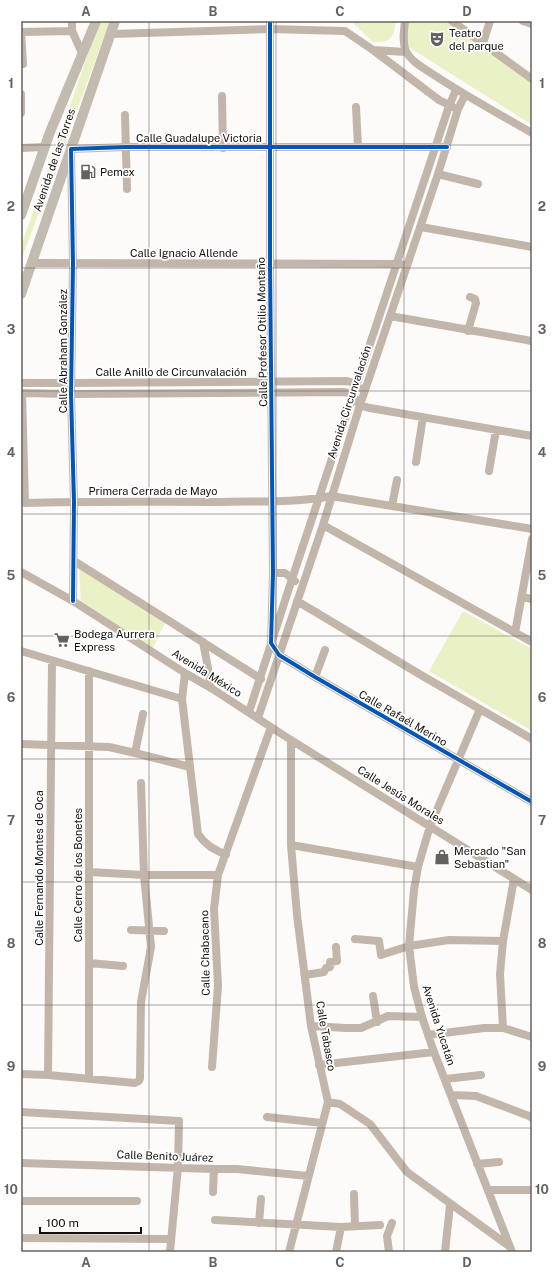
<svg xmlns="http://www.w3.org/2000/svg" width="553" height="1273" font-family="'Public Sans',sans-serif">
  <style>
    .green { fill: #ebf1c7 }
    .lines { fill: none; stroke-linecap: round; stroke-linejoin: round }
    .minor { stroke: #c2b6aa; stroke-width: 8 }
    .major { stroke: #c3bab0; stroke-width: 10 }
    .cycleway-casing { stroke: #fff; stroke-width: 6 }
    .cycleway { stroke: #0057b8; stroke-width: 4 }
    .grid { fill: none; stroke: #65615f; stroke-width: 1; stroke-opacity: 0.55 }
    .labels { text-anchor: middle; stroke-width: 3.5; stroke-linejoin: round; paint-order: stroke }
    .poi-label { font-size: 11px; fill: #130e0c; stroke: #fff; text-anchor: start }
    .street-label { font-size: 11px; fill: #130e0c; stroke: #fff }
    .neatline { fill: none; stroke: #65615f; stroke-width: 1.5 }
    .grid-label { font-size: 13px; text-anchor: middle; font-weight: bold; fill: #65615f }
  </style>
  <rect width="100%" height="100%" fill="#fdfbfa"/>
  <!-- green -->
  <path class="green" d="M 101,21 L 110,21 L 21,261 L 21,246 L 94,37 Z
    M 335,21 L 396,21 C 393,38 392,43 373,42 L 352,22 Z
    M 409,21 L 448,21 L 532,82 L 532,125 L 407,46 L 406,39 Z
    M 79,567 L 166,621 L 152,650 L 81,606 Z
    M 463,611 L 532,649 L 532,731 L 429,671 Z"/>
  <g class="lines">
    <!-- minor -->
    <path class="minor" d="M 72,21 L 72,31 L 82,53
      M 270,21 L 270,264 L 273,573 L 271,643 L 279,655 L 315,677 L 532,802
      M 405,21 C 404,31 402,42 406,51 C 411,62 425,69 434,75 C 466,96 499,114 532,133
      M 452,21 L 532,79
      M 523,21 L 532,24
      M 21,32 L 72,31
      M 21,32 L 23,64
      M 111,34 L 270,29 L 345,31 L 373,50 L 439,100 L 453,107
      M 483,43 L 490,21
      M 373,50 L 406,52
      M 222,96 L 223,148
      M 356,107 L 358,147
      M 21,113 L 21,94
      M 125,115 L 127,189
      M 21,148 L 45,147
      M 438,174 L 478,184
      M 421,227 L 532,247
      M 32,263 L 401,264
      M 390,316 L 532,341
      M 468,331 L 476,303 L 475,299 L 470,297
      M 21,383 L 71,383 L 347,381 L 354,383 L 360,388
      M 21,393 L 71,394 L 344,392 C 355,394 353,399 360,405 C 362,406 367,407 370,408 L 532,436
      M 22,393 L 25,503 C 89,501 154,502 219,502 C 256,501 295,503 331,496 L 532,529
      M 416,462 L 423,417
      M 489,471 L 496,430
      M 392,506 L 397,480
      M 323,525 L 532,642
      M 74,561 L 261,679
      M 21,572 L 73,601 L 185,673 L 211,688 L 291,740 L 532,890
      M 273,573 L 285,573 L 295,581
      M 522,597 L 532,599
      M 73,601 L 74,502 L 71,394 L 73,264 L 71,149 L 126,147 L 447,147
      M 297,601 L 426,678 L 532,739
      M 515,633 L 532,539
      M 203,642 L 208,668 L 211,688
      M 21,651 L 182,699
      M 89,671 L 89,1078
      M 185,673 L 182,699 L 198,834 C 206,846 214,849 226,855
      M 315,677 L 325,650
      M 480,709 L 430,826 L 418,867 L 414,890 L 409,946 L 414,987 L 422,1017 L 434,1052 L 512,1252
      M 249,712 L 292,579 L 449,106 L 456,90
      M 258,718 L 323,525 L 360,405 L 438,174 L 458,109 L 465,95
      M 21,744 L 109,747 L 135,753 L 190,767
      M 135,753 L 143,714
      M 291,845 L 418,867
      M 89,872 L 144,875 L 218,875
      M 131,930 L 164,931
      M 355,939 L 379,941 L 381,955 L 409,946 L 449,940 L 503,941
      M 89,963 L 123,966
      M 305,975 L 324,972 L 326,968 L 330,967 L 330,962 L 337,961 L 336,947
      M 373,996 L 377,1022
      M 311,1026 L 346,1028 L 361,1028 L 388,1016 L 422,1017
      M 503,1028 L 500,974 L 503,941 L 514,879
      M 428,1035 L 484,1028 L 503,1028 L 532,1037
      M 319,1065 L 434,1052
      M 212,1067 L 218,986 L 214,909 L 218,875 L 271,727
      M 21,1074 L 48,1075 L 135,1083 L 139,1081 L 140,1078 L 141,1002 L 151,947 L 144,875 L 141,783
      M 48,1075 L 52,661
      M 445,1079 L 481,1075
      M 451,1095 L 476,1096 L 529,1116 L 532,1118
      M 328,1102 L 340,1104 L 370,1124 L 407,1172 L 509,1246
      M 21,1112 L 179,1121 L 178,1167 L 170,1252
      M 267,1117 L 322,1123
      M 21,1163 L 214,1169 L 237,1169 L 308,1176
      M 477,1164 L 499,1162
      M 488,1190 L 532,1190
      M 213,1192 L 214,1169
      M 354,1194 L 355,1226
      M 21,1201 L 137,1201
      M 215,1220 L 341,1227 L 380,1225
      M 259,1223 L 261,1199
      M 21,1238 L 170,1239
      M 289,1252 L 328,1102 L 311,1026 L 297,915 L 291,845 L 291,740
      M 336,1252 L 341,1227
      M 389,1252 L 387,1236 L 392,1223
      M 445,1252 L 450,1205"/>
    <!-- major -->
    <path class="major" d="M 21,215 L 50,132 L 96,21
      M 21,294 L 115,21"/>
    <defs>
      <path id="cycleway" d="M 270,21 L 270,264 L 273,573 L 271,643 L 279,655 L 315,677 L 532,802
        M 73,601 L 74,502 L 71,394 L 73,264 L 71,149 L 126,147 L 447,147"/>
    </defs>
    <!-- cycleway casing -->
    <use href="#cycleway" class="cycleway-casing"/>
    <!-- cycleway -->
    <use href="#cycleway" class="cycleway"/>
  </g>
  <!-- grid -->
  <path class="grid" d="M 149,21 L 149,1252M 276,21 L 276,1252M 404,21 L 404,1252M 21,145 L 532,145M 21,268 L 532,268M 21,391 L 532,391M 21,514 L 532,514M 21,636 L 532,636M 21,759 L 532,759M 21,882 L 532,882M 21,1005 L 532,1005M 21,1128 L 532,1128"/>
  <!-- icons -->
  <defs>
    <symbol id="theatre-bare" viewBox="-9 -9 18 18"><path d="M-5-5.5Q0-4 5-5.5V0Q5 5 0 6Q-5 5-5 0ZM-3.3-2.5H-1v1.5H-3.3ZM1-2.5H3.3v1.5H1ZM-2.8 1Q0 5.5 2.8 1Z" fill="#65615f" stroke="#fff" stroke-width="2.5" paint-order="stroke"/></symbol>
    <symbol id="fuel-bare" viewBox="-9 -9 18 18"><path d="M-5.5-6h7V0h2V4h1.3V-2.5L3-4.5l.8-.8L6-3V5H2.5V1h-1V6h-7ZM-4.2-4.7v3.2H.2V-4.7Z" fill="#65615f" stroke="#fff" stroke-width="2.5" paint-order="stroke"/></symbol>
    <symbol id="supermarket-bare" viewBox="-9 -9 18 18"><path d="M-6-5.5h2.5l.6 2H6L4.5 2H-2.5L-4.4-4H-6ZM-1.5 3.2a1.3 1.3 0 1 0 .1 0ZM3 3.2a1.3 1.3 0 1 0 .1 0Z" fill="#65615f" stroke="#fff" stroke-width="2.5" paint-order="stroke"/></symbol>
    <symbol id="shop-bare" viewBox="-9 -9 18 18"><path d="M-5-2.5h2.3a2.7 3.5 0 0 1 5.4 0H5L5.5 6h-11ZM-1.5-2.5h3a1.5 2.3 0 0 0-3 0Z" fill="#65615f" stroke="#fff" stroke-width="2.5" paint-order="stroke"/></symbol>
  </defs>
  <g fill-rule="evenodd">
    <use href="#theatre-bare" x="426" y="28" width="22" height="22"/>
    <use href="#fuel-bare" x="77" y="161" width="22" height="22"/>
    <use href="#supermarket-bare" x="51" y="629" width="22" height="22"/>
    <use href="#shop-bare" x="431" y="846" width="22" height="22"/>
  </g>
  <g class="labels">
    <!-- poi labels -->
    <g class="poi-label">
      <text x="449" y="37">Teatro<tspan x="449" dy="13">del parque</tspan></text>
      <text x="100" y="176">Pemex</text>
      <text x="74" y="638">Bodega Aurrera<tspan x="74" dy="13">Express</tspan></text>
      <text x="454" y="855">Mercado "San<tspan x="454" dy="13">Sebastian"</tspan></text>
    </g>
    <!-- street labels -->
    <g class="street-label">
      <text x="199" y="142">Calle Guadalupe Victoria</text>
      <text transform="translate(54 160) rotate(-71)" y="4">Avenida de las Torres</text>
      <text x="184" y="257">Calle Ignacio Allende</text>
      <text transform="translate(262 332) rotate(-91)" y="4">Calle Profesor Otilio Montaño</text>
      <text transform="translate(63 351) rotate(-90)" y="4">Calle Abraham González</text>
      <text x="171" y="376">Calle Anillo de Circunvalación</text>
      <text transform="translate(349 402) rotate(-72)" y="4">Avenida Circunvalación</text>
      <text x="153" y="495">Primera Cerrada de Mayo</text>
      <text transform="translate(207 673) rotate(32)" y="4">Avenida México</text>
      <text transform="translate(403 718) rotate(30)" y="4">Calle Rafaél Merino</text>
      <text transform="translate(401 795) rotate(32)" y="4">Calle Jesús Morales</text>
      <text transform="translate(39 868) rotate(-90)" y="4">Calle Fernando Montes de Oca</text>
      <text transform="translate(78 875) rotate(-90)" y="4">Calle Cerro de los Bonetes</text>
      <text transform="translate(205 953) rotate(-91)" y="4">Calle Chabacano</text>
      <text transform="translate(439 1025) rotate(72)" y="4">Avenida Yucatán</text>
      <text transform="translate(326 1036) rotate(80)" y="4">Calle Tabasco</text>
      <text transform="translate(165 1156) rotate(2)" y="4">Calle Benito Juárez</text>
    </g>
  </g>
  <!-- border -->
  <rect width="553" height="1273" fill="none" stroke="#ffffff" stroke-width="44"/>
  <!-- scale -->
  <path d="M40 1227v6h101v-6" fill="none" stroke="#130e0c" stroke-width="2"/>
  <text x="46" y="1227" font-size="12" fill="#130e0c" stroke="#ffffff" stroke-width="3" paint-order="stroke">100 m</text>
  <rect x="22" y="22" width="509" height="1229" class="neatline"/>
  <g class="grid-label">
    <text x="86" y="16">A</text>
    <text x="213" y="16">B</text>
    <text x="340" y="16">C</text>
    <text x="467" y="16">D</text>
    <text x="11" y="88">1</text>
    <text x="542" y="88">1</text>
    <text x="11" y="211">2</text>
    <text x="542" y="211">2</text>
    <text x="11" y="334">3</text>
    <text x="542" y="334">3</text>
    <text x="11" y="457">4</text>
    <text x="542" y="457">4</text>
    <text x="11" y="580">5</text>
    <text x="542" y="580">5</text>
    <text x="11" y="702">6</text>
    <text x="542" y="702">6</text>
    <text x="11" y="825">7</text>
    <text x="542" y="825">7</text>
    <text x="11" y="948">8</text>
    <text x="542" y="948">8</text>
    <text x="11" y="1071">9</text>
    <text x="542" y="1071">9</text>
    <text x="11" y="1194">10</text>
    <text x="542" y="1194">10</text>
    <text x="86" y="1267">A</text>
    <text x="213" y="1267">B</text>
    <text x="340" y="1267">C</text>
    <text x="467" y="1267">D</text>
  </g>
</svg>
